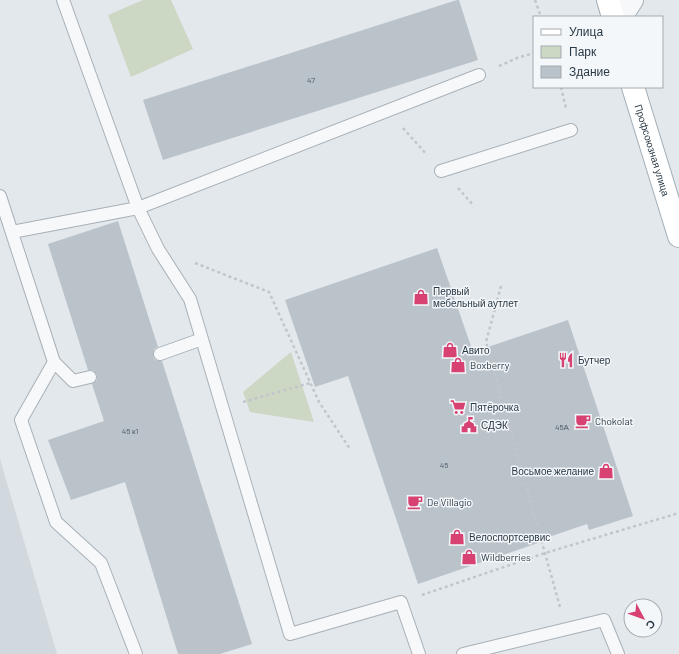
<svg xmlns="http://www.w3.org/2000/svg" width="679" height="654" font-family="Barlow,sans-serif">
  <style>
    .built { fill: #d1d8de }
    .green { fill: #ccd7c4 }
    .building { fill: #bac2ca }
    .lines { fill: none; stroke-linecap: round; stroke-linejoin: round }
    .lane-casing { stroke: #a8b0b7; stroke-width: 14 }
    .street-casing { stroke: #a8b0b7; stroke-width: 24 }
    .primary-casing { stroke: #a2afb9; stroke-width: 24 }
    .path { stroke: #c1c6cb; stroke-width: 2.5; stroke-dasharray: 3 3; stroke-linecap: butt }
    .lane { stroke: #f6f8fa; stroke-width: 12 }
    .street { stroke: #f6f8fa; stroke-width: 22 }
    .primary { stroke: #fff; stroke-width: 22 }
    .labels { text-anchor: middle; stroke-width: 3; stroke-linejoin: round; paint-order: stroke }
    .number-label { font-size: 8px; fill: #4e5b67 }
    .street-label { font-size: 10px; fill: #2a3946; stroke: #f3f7f9 }
    .poi-label { font-size: 10px; fill: #2a3946; stroke: #f3f7f9; text-anchor: start }
  </style>
  <rect width="100%" height="100%" fill="#e3e8ec"/>
  <!-- built -->
  <path class="built" d="M 0,459 L 57,654 L 0,654 Z"/>
  <!-- green -->
  <path class="green" d="M 143,0 L 171,0 L 193,49 L 131,77 L 108,15 Z
    M 291,352 L 314,422 L 250,412 L 243,392 Z"/>
  <!-- building -->
  <path class="building" d="M 457,0 L 459,0 L 478,60 L 163,160 L 143,100 Z
    M 118,221 L 158,347 L 154,349 L 153,356 L 155,360 L 162,361 L 252,644 L 220,654 L 178,654 L 125,482 L 71,500 L 48,440 L 104,421 L 92,384 L 97,380 L 97,375 L 93,370 L 88,370 L 48,244 Z
    M 437,248 L 473,352 L 568,320 L 633,516 L 589,530 L 587,524 L 537,541 L 538,543 L 418,584 L 348,376 L 315,387 L 285,300 Z"/>
  <g class="lines">
    <defs>
      <path id="lane" d="M 63,0 L 138,208 L 479,75
        M 441,171 L 571,130
        M 0,196 L 54,362 L 21,420 L 56,522 L 101,563 L 136,654
        M 12,232 L 138,208 L 158,249 L 190,299 L 290,634 L 401,602 L 419,654
        M 160,354 L 202,339
        M 54,362 L 73,381 L 90,377
        M 463,654 L 604,620 L 618,654"/>
      <path id="street" d="M 621,17 L 632,0"/>
      <g id="primary">
        <path d="M 608,0 L 613,17"/>
        <path id="s1" d="M 633,87 L 679,236"/>
      </g>
    </defs>
    <!-- lane casing -->
    <use href="#lane" class="lane-casing"/>
    <!-- street casing -->
    <use href="#street" class="street-casing"/>
    <!-- primary casing -->
    <use href="#primary" class="primary-casing"/>
    <!-- path -->
    <path class="path" d="M 535,0 L 541,17
      M 499,66 L 517,58 L 534,53
      M 561,87 L 566,108
      M 403,128 L 427,155
      M 458,188 L 474,206
      M 195,263 L 269,292 L 319,402 L 350,449
      M 501,286 L 486,342 L 560,607
      M 243,402 L 310,383
      M 422,595 L 545,553 L 679,513"/>
    <!-- lane -->
    <use href="#lane" class="lane"/>
    <!-- street -->
    <use href="#street" class="street"/>
    <!-- primary -->
    <use href="#primary" class="primary"/>
  </g>
  <!-- icons -->
  <defs>
    <symbol id="shop-bare" viewBox="-9 -9 18 18"><path d="M-5-2.5h2.3a2.7 3.5 0 0 1 5.4 0H5L5.5 6h-11ZM-1.5-2.5h3a1.5 2.3 0 0 0-3 0Z" fill="#d74272" stroke="#f3f7f9" stroke-width="2.5" paint-order="stroke"/></symbol>
    <symbol id="restaurant-bare" viewBox="-9 -9 18 18"><path d="M-5-6h1v4h1v-4h1v4h1v-4h1v5L-1.5 .5V6h-2V.5L-5-1ZM5-6V6H3V1.5H1.5Q1.5-4 5-6Z" fill="#d74272" stroke="#f3f7f9" stroke-width="2.5" paint-order="stroke"/></symbol>
    <symbol id="supermarket-bare" viewBox="-9 -9 18 18"><path d="M-6-5.5h2.5l.6 2H6L4.5 2H-2.5L-4.4-4H-6ZM-1.5 3.2a1.3 1.3 0 1 0 .1 0ZM3 3.2a1.3 1.3 0 1 0 .1 0Z" fill="#d74272" stroke="#f3f7f9" stroke-width="2.5" paint-order="stroke"/></symbol>
    <symbol id="cafe-bare" viewBox="-9 -9 18 18"><path d="M-5.5-4.5H6V0H3Q3 3.5 0 3.5H-2.5Q-5.5 3.5-5.5 0ZM3-3.2v2h1.7v-2ZM-6 4.5H4V6H-6Z" fill="#d74272" stroke="#f3f7f9" stroke-width="2.5" paint-order="stroke"/></symbol>
    <symbol id="civic-bare" viewBox="-9 -9 18 18"><path d="M-.6-6.5H3V-4.5H.6V-3L4-1V1h2V6H-6V1h2V-1L-.6-3ZM-1.2 2.5V6h2.4V2.5Z" fill="#d74272" stroke="#f3f7f9" stroke-width="2.5" paint-order="stroke"/></symbol>
  </defs>
  <g fill-rule="evenodd">
    <use href="#shop-bare" x="410" y="286" width="22" height="22"/>
    <use href="#shop-bare" x="439" y="339" width="22" height="22"/>
    <use href="#restaurant-bare" x="555" y="349" width="22" height="22"/>
    <use href="#shop-bare" x="447" y="354" width="22" height="22"/>
    <use href="#supermarket-bare" x="447" y="396" width="22" height="22"/>
    <use href="#cafe-bare" x="572" y="410" width="22" height="22"/>
    <use href="#civic-bare" x="458" y="414" width="22" height="22"/>
    <use href="#shop-bare" x="595" y="460" width="22" height="22"/>
    <use href="#cafe-bare" x="404" y="491" width="22" height="22"/>
    <use href="#shop-bare" x="446" y="526" width="22" height="22"/>
    <use href="#shop-bare" x="458" y="546" width="22" height="22"/>
  </g>
  <g class="labels">
    <!-- number labels -->
    <g class="number-label">
      <text x="311" y="83">47</text>
      <text x="562" y="430">45А</text>
      <text x="130" y="434">45 к1</text>
      <text x="444" y="468">45</text>
    </g>
    <!-- street labels -->
    <g class="street-label">
      <text dy="4" stroke="none"><textPath href="#s1" startOffset="66">Профсоюзная улица</textPath></text>
    </g>
    <!-- poi labels -->
    <g class="poi-label">
      <text x="433" y="295">Первый<tspan x="433" dy="12">мебельный аутлет</tspan></text>
      <text x="462" y="354">Авито</text>
      <text x="578" y="364">Бутчер</text>
      <text x="470" y="369">Boxberry</text>
      <text x="470" y="411">Пятёрочка</text>
      <text x="595" y="425">Chokolat</text>
      <text x="481" y="429">СДЭК</text>
      <text x="594" y="475" text-anchor="end">Восьмое желание</text>
      <text x="427" y="506">De Villagio</text>
      <text x="469" y="541">Велоспортсервис</text>
      <text x="481" y="561">Wildberries</text>
    </g>
  </g>
  <!-- legend -->
  <rect x="533" y="16" width="130" height="72" fill="#f3f7f9" stroke="#a3abb1"/>
  <rect x="541" y="29" width="20" height="6" fill="#ffffff" stroke="#a3abb1"/>
  <text x="569" y="36" font-size="12" fill="#2a3946">Улица</text>
  <rect x="541" y="46" width="20" height="12" fill="#ccd7c4" stroke="#a3abb1"/>
  <text x="569" y="56" font-size="12" fill="#2a3946">Парк</text>
  <rect x="541" y="66" width="20" height="12" fill="#bac2ca" stroke="#a3abb1"/>
  <text x="569" y="76" font-size="12" fill="#2a3946">Здание</text>
  <!-- north arrow -->
  <g transform="translate(643 618) rotate(131)"><circle r="19" fill="#f3f7f9" stroke="#a3abb1"/>
  <path d="M0-3L7 15L0 10L-7 15Z" fill="#d74272"/>
  <text y="-6" font-size="11" font-weight="bold" text-anchor="middle" fill="#2a3946">С</text>
  </g>
</svg>
